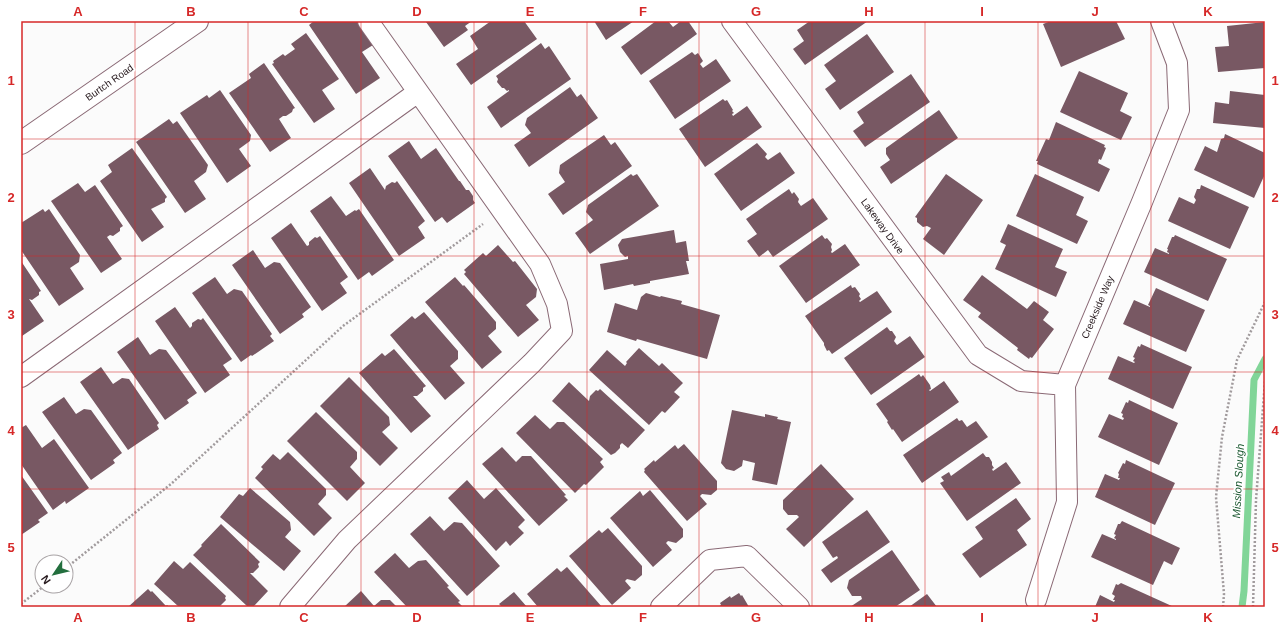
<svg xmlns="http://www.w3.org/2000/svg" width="1286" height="628" font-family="Arial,sans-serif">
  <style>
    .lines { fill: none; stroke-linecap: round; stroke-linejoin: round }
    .stream { stroke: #81d598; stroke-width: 7 }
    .building { fill: #785863 }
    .minor-casing { stroke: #8a6975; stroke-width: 22 }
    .secondary-casing { stroke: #8a6975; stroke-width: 24 }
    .path { stroke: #a19b9d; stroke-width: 2.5; stroke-dasharray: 2 2; stroke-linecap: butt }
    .minor { stroke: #fff; stroke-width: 20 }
    .secondary { stroke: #fff; stroke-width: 22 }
    .grid { fill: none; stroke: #d62828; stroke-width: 1; stroke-opacity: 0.55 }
    .labels { text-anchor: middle; stroke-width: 4; stroke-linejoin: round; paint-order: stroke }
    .street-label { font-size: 10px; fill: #26191d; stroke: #fff }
    .water-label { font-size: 11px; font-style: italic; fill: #1a572f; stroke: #fff }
    .neatline { fill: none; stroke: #d62828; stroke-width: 1.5 }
    .grid-label { font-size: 13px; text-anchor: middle; font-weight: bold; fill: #d62828 }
  </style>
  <rect width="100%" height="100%" fill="#fbfbfb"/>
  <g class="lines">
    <!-- stream -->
    <path class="stream" d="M 1242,607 L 1244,591 L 1254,380 L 1265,359"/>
  </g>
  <!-- building -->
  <path class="building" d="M 314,21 L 362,21 L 373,45 L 362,52 L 380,78 L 356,94 L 309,25 Z
    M 427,21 L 472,21 L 465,26 L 468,30 L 444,47 L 426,22 Z
    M 491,21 L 524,21 L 537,39 L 471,85 L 456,64 L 478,49 L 470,36 Z
    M 594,21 L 634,21 L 606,40 Z
    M 656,21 L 668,21 L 673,27 L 681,21 L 688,21 L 697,34 L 641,75 L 621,47 Z
    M 810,21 L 868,21 L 805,65 L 793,49 L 804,41 L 797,30 Z
    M 1051,21 L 1116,21 L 1125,39 L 1061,67 L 1043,24 Z
    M 1265,22 L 1265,68 L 1218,72 L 1215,47 L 1229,46 L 1227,26 Z
    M 306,33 L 339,79 L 322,90 L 335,109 L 314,123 L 272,64 L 274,63 L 273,61 L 283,54 L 285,56 L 295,49 L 291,44 Z
    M 867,34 L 894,72 L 840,110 L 825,89 L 836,81 L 824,65 Z
    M 541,43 L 545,49 L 549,46 L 571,79 L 501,128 L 487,107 L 509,91 L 509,90 L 507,91 L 504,88 L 502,88 L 497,82 L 498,79 L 496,76 Z
    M 692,52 L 695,55 L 698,53 L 703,61 L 700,64 L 703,68 L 716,59 L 731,81 L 675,119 L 649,81 Z
    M 264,63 L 295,108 L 293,109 L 292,112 L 286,116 L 283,116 L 279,119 L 291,138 L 270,152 L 229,93 L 251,78 L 249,74 Z
    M 1079,71 L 1128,93 L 1120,111 L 1132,117 L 1121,140 L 1060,112 Z
    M 911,74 L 930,102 L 865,147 L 853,131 L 864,123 L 857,112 Z
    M 570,87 L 577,97 L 581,94 L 598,118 L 529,167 L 514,145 L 531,133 L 525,125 L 527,118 Z
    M 220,90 L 251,135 L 250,141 L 239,149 L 251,166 L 227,183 L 180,113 L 207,95 L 209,98 Z
    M 1230,91 L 1265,95 L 1265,128 L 1213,123 L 1215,102 L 1229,104 Z
    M 723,99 L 725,101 L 727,100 L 733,110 L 732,111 L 734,113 L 732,114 L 733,116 L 747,106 L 762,127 L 705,167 L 679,129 Z
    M 939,110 L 958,138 L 891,184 L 880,167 L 890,160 L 886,154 L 886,148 Z
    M 169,119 L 173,124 L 177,121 L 208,165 L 206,172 L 194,181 L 206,199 L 185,213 L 136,142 Z
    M 1056,122 L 1105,145 L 1104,147 L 1106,148 L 1101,160 L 1099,159 L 1098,163 L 1110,169 L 1099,192 L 1037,164 L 1038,161 L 1036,161 L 1046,139 L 1049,140 Z
    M 1225,134 L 1265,153 L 1265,174 L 1254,198 L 1194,170 L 1205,146 L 1217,152 L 1221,139 L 1224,138 Z
    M 604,135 L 611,145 L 615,142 L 632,166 L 563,215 L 548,194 L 565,182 L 559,173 L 560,165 Z
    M 409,141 L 421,159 L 436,148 L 459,181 L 460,181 L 466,190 L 469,190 L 473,196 L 473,200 L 475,203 L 447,223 L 442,217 L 435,222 L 388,156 Z
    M 757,143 L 767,154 L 765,157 L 768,160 L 780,152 L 795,173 L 741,211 L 714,174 Z
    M 132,148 L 167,197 L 165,199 L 165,202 L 151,209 L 164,227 L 142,242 L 100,181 L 112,172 L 108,165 Z
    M 370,168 L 385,190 L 386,186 L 392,182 L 395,183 L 397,181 L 425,221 L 418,227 L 425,238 L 399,256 L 349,183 Z
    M 631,174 L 633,176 L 637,174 L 659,206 L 590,254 L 575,233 L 593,220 L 586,212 L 588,205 Z
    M 946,174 L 983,200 L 944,255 L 923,239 L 931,228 L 927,226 L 923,227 L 917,222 L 917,218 L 915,217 Z
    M 1035,174 L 1084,197 L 1076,215 L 1088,221 L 1077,244 L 1016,216 Z
    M 78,183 L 85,192 L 95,185 L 123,226 L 120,228 L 120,231 L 113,236 L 110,235 L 107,237 L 122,259 L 101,273 L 51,201 Z
    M 1201,185 L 1249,207 L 1230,249 L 1168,221 L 1179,197 L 1194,204 L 1196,200 L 1194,197 L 1197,189 L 1200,189 Z
    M 789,189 L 792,194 L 794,192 L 799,199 L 798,202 L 801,206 L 813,198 L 828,219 L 773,257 L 768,250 L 759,257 L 747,241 L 757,234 L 746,219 Z
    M 331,196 L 346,216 L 355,210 L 356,211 L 359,209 L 394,260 L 372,276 L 369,272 L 358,280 L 310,211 Z
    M 43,209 L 45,212 L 49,209 L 80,255 L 79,262 L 70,268 L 84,289 L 59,306 L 21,250 L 21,223 Z
    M 291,223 L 307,246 L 309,245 L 309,242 L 315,237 L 317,238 L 320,236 L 348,277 L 340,283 L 347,293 L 322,311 L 271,238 Z
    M 1008,224 L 1063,249 L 1055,267 L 1067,272 L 1056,297 L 995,269 L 1006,245 L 1000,242 Z
    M 674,230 L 676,243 L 686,241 L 689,261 L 686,261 L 689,274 L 650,281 L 650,283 L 634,286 L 633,284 L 604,290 L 600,264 L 628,259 L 628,256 L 625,257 L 620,252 L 618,245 L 622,239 Z
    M 822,235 L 825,239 L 827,238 L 832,244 L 831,247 L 832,250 L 831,252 L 832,253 L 845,244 L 860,265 L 806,303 L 779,266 Z
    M 1175,235 L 1227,259 L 1208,301 L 1144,272 L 1155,248 L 1169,254 L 1169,253 L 1167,252 L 1168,249 L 1167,249 L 1172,237 L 1174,237 Z
    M 498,245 L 513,262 L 515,261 L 537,289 L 536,297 L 526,305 L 539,320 L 518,337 L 464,274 L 466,272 L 464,270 L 483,253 L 486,256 Z
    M 253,250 L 265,268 L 274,262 L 280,263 L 311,307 L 302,314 L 304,317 L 280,334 L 232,265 Z
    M 21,261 L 41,291 L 39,292 L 39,295 L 32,300 L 29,299 L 44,321 L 22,336 Z
    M 982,275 L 1027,309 L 1034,301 L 1049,312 L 1043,320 L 1054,329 L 1032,358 L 1030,357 L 1029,359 L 1017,350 L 1018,348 L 978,317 L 981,313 L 963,300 Z
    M 215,277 L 227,294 L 234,289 L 242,291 L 272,334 L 270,336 L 274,341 L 252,356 L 251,355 L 241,362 L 192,293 Z
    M 455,277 L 463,286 L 464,285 L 496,322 L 496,329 L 488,336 L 502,352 L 482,369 L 425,302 Z
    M 851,285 L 852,288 L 855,287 L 860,294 L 859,296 L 861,299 L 859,301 L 860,302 L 877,291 L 892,312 L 832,354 L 829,350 L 827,351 L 824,345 L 824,343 L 805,316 Z
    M 1156,288 L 1205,310 L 1186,352 L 1123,324 L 1134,300 L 1150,307 L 1150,306 L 1148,305 Z
    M 646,293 L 660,297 L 661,296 L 682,301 L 681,304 L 720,315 L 707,359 L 637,339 L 636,341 L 607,332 L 615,303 L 637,310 L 641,297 Z
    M 175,307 L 190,328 L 192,326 L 192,323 L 198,319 L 201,320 L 203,318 L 232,359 L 223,365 L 230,375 L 205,393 L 155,321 Z
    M 424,312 L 458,351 L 458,359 L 450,366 L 465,383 L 445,400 L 390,335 L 412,316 L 415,319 Z
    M 887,327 L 890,331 L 892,331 L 896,337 L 894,341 L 897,345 L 910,336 L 925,357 L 871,395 L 844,358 Z
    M 138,337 L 150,355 L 159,349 L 166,350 L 197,393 L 187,400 L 189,403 L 165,420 L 117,352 Z
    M 1141,344 L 1192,367 L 1173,409 L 1108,379 L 1118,356 L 1134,363 L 1135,362 L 1133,361 L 1135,358 L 1133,357 L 1138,346 L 1140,347 Z
    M 639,348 L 659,366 L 662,363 L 683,383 L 674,392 L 680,397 L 665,413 L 662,411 L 649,425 L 589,370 L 607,350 L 625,366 L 627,363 L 626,362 Z
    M 394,349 L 426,386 L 423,388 L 423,391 L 417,396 L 413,396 L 431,416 L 411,433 L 359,373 L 382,353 L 385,356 Z
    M 101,367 L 113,384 L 122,378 L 129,379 L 159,423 L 157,425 L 159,429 L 128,450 L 80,382 Z
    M 919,374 L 921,377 L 923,375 L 930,385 L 931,389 L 929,390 L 930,391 L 944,381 L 959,402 L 902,442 L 893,429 L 892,430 L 887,422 L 888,421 L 876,404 Z
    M 349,377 L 389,417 L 390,425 L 382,432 L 398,448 L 380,466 L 320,406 Z
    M 569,382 L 589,401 L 590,396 L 596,390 L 598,391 L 600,389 L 645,430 L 628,448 L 622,443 L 620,445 L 620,448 L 615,453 L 611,455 L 552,401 Z
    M 64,397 L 76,414 L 84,409 L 91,410 L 122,453 L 113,460 L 115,463 L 91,480 L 42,412 Z
    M 1129,400 L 1178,423 L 1159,465 L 1098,437 L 1109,414 L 1123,420 L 1124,418 L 1122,417 L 1123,414 L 1121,413 L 1126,402 L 1128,403 Z
    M 732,410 L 765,417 L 765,414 L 778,417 L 777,419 L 791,422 L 777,485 L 752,480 L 755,463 L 743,460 L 742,466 L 734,471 L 726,469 L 721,463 Z
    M 316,412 L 357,452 L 357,459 L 350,467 L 365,483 L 347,501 L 287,441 Z
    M 535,415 L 550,429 L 557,422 L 564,422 L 603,459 L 600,462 L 604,467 L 586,485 L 584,484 L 575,493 L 516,433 Z
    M 957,418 L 959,421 L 962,420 L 967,427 L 976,421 L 988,437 L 922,483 L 903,455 Z
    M 26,425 L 42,448 L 54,439 L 89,488 L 66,504 L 65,501 L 53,510 L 21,464 L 21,428 Z
    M 684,444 L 717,481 L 717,490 L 711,495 L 702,494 L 700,496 L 707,504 L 687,521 L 644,472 L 645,470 L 644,469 L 654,460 L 655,462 L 675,445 L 678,449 Z
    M 502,447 L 516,462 L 522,456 L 531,456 L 566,495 L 564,496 L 568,500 L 539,526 L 482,464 Z
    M 288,452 L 326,489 L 326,495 L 318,504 L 332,518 L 314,536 L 255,478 L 263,469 L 261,467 L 273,454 L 280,460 Z
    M 983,453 L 986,457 L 989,457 L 992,462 L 992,465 L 994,468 L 992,469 L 993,471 L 1006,462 L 1021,483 L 967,521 L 940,483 L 944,481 L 941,477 L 949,472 L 951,476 Z
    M 1126,460 L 1175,483 L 1155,525 L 1095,497 L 1105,474 L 1119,480 L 1120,478 L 1118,478 L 1119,474 L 1118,473 L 1123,463 L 1125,464 Z
    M 821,464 L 854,499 L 804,547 L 786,529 L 799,517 L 797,515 L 788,515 L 783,509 L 783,500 Z
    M 21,475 L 48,513 L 38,520 L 40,522 L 21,535 Z
    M 467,480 L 484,499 L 496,488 L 525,520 L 518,527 L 524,533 L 510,546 L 506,541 L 496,551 L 448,498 Z
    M 250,488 L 290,522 L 291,530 L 285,537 L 301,551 L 284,571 L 220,517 L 239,494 L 243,496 Z
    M 650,490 L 683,529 L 683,537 L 676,543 L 668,541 L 666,543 L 672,550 L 653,567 L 610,518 L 640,491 L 643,496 Z
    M 1016,498 L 1031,519 L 1017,530 L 1027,545 L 980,578 L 962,554 L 983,539 L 975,527 Z
    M 867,510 L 890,542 L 831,583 L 821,570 L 838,558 L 837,556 L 833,558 L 822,542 Z
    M 430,516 L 444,531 L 454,522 L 462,523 L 500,566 L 467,596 L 410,534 Z
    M 1122,521 L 1180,548 L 1172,565 L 1164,561 L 1153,585 L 1091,557 L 1102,534 L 1116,540 L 1116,539 L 1114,538 L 1116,535 L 1114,534 L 1118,524 L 1120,524 Z
    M 221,524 L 260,562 L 258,564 L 259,567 L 253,573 L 250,573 L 268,591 L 253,607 L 248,607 L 193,555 L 202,546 L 201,545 Z
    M 608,528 L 642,566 L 642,575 L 635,581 L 627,579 L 625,581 L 631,588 L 612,605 L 569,556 L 599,530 L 602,533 Z
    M 892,550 L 920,590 L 895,607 L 850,607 L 862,599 L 861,596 L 852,596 L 847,588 L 849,580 Z
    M 395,553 L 409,568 L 418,561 L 426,560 L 449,586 L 447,587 L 460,601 L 458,602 L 462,606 L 461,607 L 407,607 L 374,572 Z
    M 174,561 L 183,569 L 190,562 L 226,596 L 225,598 L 226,600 L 220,606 L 216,607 L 179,607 L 154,584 Z
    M 567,567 L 602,607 L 538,607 L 527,594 L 557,568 L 561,572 Z
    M 1121,583 L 1174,607 L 1095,607 L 1100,595 L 1114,602 L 1115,600 L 1113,600 L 1115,596 L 1112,594 L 1116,584 L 1118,585 Z
    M 148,589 L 151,592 L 152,591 L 166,606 L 167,605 L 169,607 L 128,607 Z
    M 361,591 L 374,606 L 381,600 L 390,600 L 397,607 L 344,607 Z
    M 514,592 L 527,607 L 502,607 L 499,604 Z
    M 739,593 L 741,596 L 742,595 L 749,607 L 718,607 L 721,605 L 720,603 L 730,596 L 731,598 Z
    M 927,594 L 937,607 L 909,607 Z"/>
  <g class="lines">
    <defs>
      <path id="minor" d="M 732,21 L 978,355 L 1021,381 L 1065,385
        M 21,377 L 418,92
        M 1036,600 L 1067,502 L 1065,385 L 1142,202 L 1179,110 L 1177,63 L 1161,21
        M 290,607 L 347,540 L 532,363 L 562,331 L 557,304 L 540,264 L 368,21
        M 661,607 L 710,560 L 747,556 L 799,607"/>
      <path id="secondary" d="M 21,143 L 197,21"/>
    </defs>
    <!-- minor casing -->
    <use href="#minor" class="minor-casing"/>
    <!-- secondary casing -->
    <use href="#secondary" class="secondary-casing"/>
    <!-- path -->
    <path class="path" d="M 66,568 L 171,484 L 343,326 L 483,224
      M 21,604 L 44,586
      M 1223,607 L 1224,594 L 1216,497 L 1222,437 L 1237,360 L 1265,302
      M 1253,607 L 1256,500 L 1265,381"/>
    <!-- minor -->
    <use href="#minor" class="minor"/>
    <!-- secondary -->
    <use href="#secondary" class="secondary"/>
  </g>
  <!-- grid -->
  <path class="grid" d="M 135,21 L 135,607M 248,21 L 248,607M 361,21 L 361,607M 474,21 L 474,607M 587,21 L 587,607M 699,21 L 699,607M 812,21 L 812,607M 925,21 L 925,607M 1038,21 L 1038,607M 1151,21 L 1151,607M 21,139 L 1265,139M 21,256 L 1265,256M 21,372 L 1265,372M 21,489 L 1265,489"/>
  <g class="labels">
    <!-- street labels -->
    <g class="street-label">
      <text transform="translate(109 82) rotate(-35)" y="4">Burtch Road</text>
      <text transform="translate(883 226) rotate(54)" y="4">Lakeway Drive</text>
      <text transform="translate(1097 307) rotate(-67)" y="4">Creekside Way</text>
    </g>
    <!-- water labels -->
    <g class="water-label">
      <text transform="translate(1238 481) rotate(-87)" y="4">Mission Slough</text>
    </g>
  </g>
  <!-- border -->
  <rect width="1286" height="628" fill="none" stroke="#ffffff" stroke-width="44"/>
  <!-- north arrow -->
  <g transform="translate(54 574) rotate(235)"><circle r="19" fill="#ffffff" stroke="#a8a3a5"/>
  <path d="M0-3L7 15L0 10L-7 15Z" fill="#236f3e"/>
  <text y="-6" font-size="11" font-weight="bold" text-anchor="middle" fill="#26191d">N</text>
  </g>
  <rect x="22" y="22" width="1242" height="584" class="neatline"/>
  <g class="grid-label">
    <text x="78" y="16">A</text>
    <text x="191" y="16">B</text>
    <text x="304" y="16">C</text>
    <text x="417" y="16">D</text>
    <text x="530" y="16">E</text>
    <text x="643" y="16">F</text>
    <text x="756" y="16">G</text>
    <text x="869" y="16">H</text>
    <text x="982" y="16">I</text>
    <text x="1095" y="16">J</text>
    <text x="1208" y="16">K</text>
    <text x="11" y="85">1</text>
    <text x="1275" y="85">1</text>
    <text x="11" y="202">2</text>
    <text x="1275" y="202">2</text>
    <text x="11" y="319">3</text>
    <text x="1275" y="319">3</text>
    <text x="11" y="435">4</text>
    <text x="1275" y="435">4</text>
    <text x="11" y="552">5</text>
    <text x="1275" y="552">5</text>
    <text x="78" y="622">A</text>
    <text x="191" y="622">B</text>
    <text x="304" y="622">C</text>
    <text x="417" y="622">D</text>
    <text x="530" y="622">E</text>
    <text x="643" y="622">F</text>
    <text x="756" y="622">G</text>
    <text x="869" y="622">H</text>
    <text x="982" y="622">I</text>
    <text x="1095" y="622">J</text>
    <text x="1208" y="622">K</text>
  </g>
</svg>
